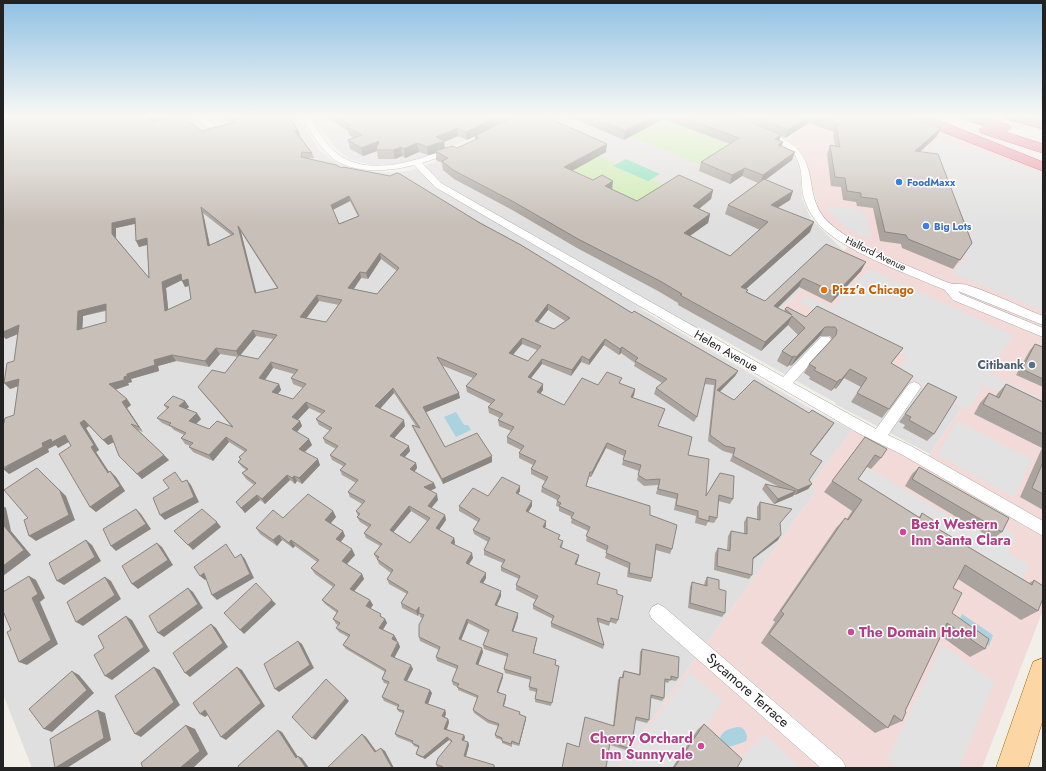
<svg xmlns="http://www.w3.org/2000/svg" width="1046" height="771" font-family="Jost,sans-serif">
  <style>
    .residential { fill: #e0dfdf }
    .commercial { fill: #f2dad9 }
    .grass { fill: #cdebb0 }
    .pitch { fill: #88e0be }
    .parking { fill: #e2e2e2 }
    .water { fill: #aad3df }
    .lines { fill: none; stroke-linecap: round; stroke-linejoin: round }
    .street-casing { stroke: #a9a9a9; stroke-width: 1 }
    .secondary-casing { stroke: #707d05; stroke-width: 1 }
    .primary-casing { stroke: #a06b00; stroke-width: 1 }
    .highway-casing { stroke: #dc2a67; stroke-width: 1 }
    .street { fill: #fff; fill-rule: evenodd }
    .secondary { fill: #f7fabf; fill-rule: evenodd }
    .primary { fill: #fcd6a4; fill-rule: evenodd }
    .highway { fill: #e892a2; fill-rule: evenodd }
    .wall { fill: #aba49e; fill-rule: evenodd }
    .shaded-wall { fill: #8b8681 }
    .building { fill: #c7bfb8; stroke: #8b8681; fill-rule: evenodd }
    .shop-dot { fill: #3f7fe0; stroke: #fff; stroke-width: 1.5 }
    .food-dot { fill: #e8710a; stroke: #fff; stroke-width: 1.5 }
    .service-dot { fill: #5c6f8a; stroke: #fff; stroke-width: 1.5 }
    .hotel-dot { fill: #d1479c; stroke: #fff; stroke-width: 1.5 }
    .labels { text-anchor: middle; stroke-width: 3; stroke-linejoin: round; paint-order: stroke }
    .far-shop-label { font-size: 10px; font-weight: bold; fill: #366cbe; stroke: #fff; text-anchor: start }
    .far-street-label { font-size: 10px; fill: #222; stroke: #fff }
    .food-label { font-size: 12px; font-weight: bold; fill: #c56008; stroke: #fff; text-anchor: start }
    .street-label { font-size: 12px; fill: #222; stroke: #fff }
    .service-label { font-size: 12px; font-weight: bold; fill: #4e5e75; stroke: #fff; text-anchor: end }
    .near-hotel-label { font-size: 14px; font-weight: bold; fill: #b23c85; stroke: #fff; text-anchor: start }
    .near-street-label { font-size: 14px; fill: #222; stroke: #fff }
  </style>
  <rect width="100%" height="100%" fill="#f2efe9"/>
  <!-- residential -->
  <path class="residential" d="M 3,116 L 297,116 L 319,150 L 335,162 L 358,170 L 386,173 L 409,171 L 463,152 L 538,116 L 707,116 L 766,138 L 786,148 L 800,165 L 802,199 L 811,219 L 843,250 L 777,313 L 962,407 L 930,454 L 835,404 L 836,403 L 708,331 L 637,307 L 806,406 L 852,430 L 811,485 L 816,491 L 617,768 L 32,768 L 3,694 Z
    M 310,116 L 519,116 L 430,156 L 401,164 L 371,165 L 349,159 L 337,149 Z"/>
  <!-- commercial -->
  <path class="commercial" d="M 819,116 L 914,116 L 1043,171 L 1043,610 L 982,768 L 617,768 L 816,491 L 811,485 L 852,430 L 924,463 L 962,407 L 777,313 L 851,244 L 822,220 L 803,155 L 787,139 Z"/>
  <!-- grass -->
  <path class="grass" d="M 663,118 L 737,147 L 706,167 L 630,136 Z
    M 599,156 L 617,164 L 614,166 L 648,181 L 651,179 L 670,188 L 635,210 L 563,176 Z"/>
  <!-- pitch -->
  <path class="pitch" d="M 626,159 L 660,174 L 648,181 L 613,166 Z"/>
  <!-- parking -->
  <path class="parking" d="M 937,139 L 995,156 L 1043,174 L 1043,291 L 1040,296 L 1043,297 L 1043,311 L 952,273 L 967,255 L 929,154 Z
    M 825,206 L 856,209 L 866,215 L 872,238 L 861,236 L 846,227 L 836,220 Z
    M 869,269 L 1013,335 L 989,373 L 1043,400 L 1043,414 L 984,385 L 969,409 L 897,371 L 907,356 L 799,302 L 806,295 L 832,308 Z
    M 957,421 L 1032,460 L 1014,497 L 937,455 Z
    M 866,466 L 970,529 L 978,512 L 1016,534 L 1008,552 L 1029,565 L 1018,591 L 849,490 Z
    M 942,645 L 994,682 L 959,768 L 897,768 L 887,760 Z
    M 690,672 L 723,701 L 678,768 L 620,768 Z
    M 764,734 L 801,768 L 732,768 Z"/>
  <!-- water -->
  <path class="water" d="M 456,412 L 464,425 L 468,425 L 471,430 L 456,437 L 444,417 Z
    M 962,614 L 993,635 L 989,646 L 957,624 Z
    M 737,727 C 743,726 747,732 747,738 L 746,741 C 742,743 730,747 726,747 L 720,738 C 723,730 729,729 737,727 Z"/>
  <g class="lines">
    <defs>
      <path id="street" d="M 193,116 L 203,116 L 215,126 L 208,128 Z
        M 300,116 L 308,116 C 316,127 324,142 334,151 C 365,179 416,161 449,148 L 455,148 L 455,152 L 422,163 L 441,183 L 783,377 L 821,337 L 829,337 L 831,340 L 829,343 L 793,383 L 876,429 L 909,384 L 914,382 L 919,384 L 921,387 L 919,390 L 888,435 L 911,446 L 1043,521 L 1043,536 L 901,454 L 860,434 L 435,187 L 414,165 C 388,172 349,175 328,154 C 317,144 309,128 300,116 Z
        M 761,131 C 767,130 773,134 778,136 C 828,159 796,198 834,227 C 857,246 888,257 915,269 C 926,273 938,279 949,283 C 955,285 961,283 967,285 C 993,293 1018,306 1043,316 L 1043,325 L 958,291 L 961,294 L 1043,328 L 1043,337 L 953,300 L 945,290 C 911,275 838,250 816,221 C 810,213 805,204 803,194 C 801,180 803,164 793,153 C 784,144 772,140 761,135 Z
        M 658,604 L 664,607 L 843,761 L 846,768 L 821,768 L 652,619 L 649,613 L 652,607 Z"/>
      <path id="secondary" d="M 1030,116 L 1043,116 L 1043,121 L 1031,118 Z"/>
      <path id="primary" d="M 1043,658 L 1043,719 L 1028,768 L 996,768 L 1033,662 Z"/>
      <path id="highway" d="M 909,116 L 928,116 L 1043,162 L 1043,171 L 910,119 Z
        M 962,116 L 982,116 L 1009,125 L 1011,128 L 1005,132 L 1043,144 L 1043,153 L 981,133 L 979,130 L 985,126 L 963,119 Z
        M 1006,116 L 1028,116 L 1043,121 L 1043,129 L 1007,119 Z"/>
    </defs>
    <!-- street casing -->
    <use href="#street" class="street-casing"/>
    <!-- secondary casing -->
    <use href="#secondary" class="secondary-casing"/>
    <!-- primary casing -->
    <use href="#primary" class="primary-casing"/>
    <!-- highway casing -->
    <use href="#highway" class="highway-casing"/>
    <!-- street -->
    <use href="#street" class="street"/>
    <!-- secondary -->
    <use href="#secondary" class="secondary"/>
    <!-- primary -->
    <use href="#primary" class="primary"/>
    <!-- highway -->
    <use href="#highway" class="highway"/>
  </g>
  <!-- wall -->
  <path class="wall" d="M 222,116 L 288,116 L 298,130 L 300,136 L 312,153 L 314,158 L 305,158 L 342,168 L 480,223 L 632,313 L 738,371 L 735,376 L 720,392 L 734,400 L 830,429 L 811,454 L 809,481 L 812,484 L 808,489 L 795,495 L 794,495 L 793,496 L 774,504 L 762,489 L 765,484 L 779,487 L 730,461 L 733,454 L 723,451 L 708,441 L 714,385 L 704,384 L 697,417 L 694,422 L 654,394 L 656,388 L 662,383 L 634,366 L 635,363 L 621,353 L 619,355 L 604,345 L 589,365 L 581,362 L 571,376 L 542,364 L 531,378 L 543,390 L 540,394 L 564,405 L 598,385 L 621,384 L 635,389 L 634,395 L 632,398 L 665,409 L 658,426 L 688,455 L 706,496 L 720,473 L 733,499 L 730,504 L 718,501 L 717,518 L 714,523 L 708,522 L 706,526 L 695,523 L 696,516 L 674,510 L 676,499 L 656,494 L 658,485 L 644,486 L 637,480 L 639,471 L 622,465 L 624,456 L 606,448 L 591,477 L 589,477 L 586,487 L 650,515 L 672,549 L 670,554 L 656,550 L 652,578 L 651,582 L 627,577 L 628,568 L 605,558 L 607,551 L 586,541 L 588,531 L 571,523 L 572,517 L 559,511 L 559,507 L 556,506 L 557,500 L 541,492 L 542,487 L 545,481 L 531,474 L 531,469 L 533,465 L 519,458 L 519,453 L 521,450 L 507,443 L 507,437 L 511,431 L 499,426 L 498,420 L 500,418 L 489,413 L 488,407 L 491,404 L 467,392 L 466,386 L 473,378 L 441,365 L 460,398 L 426,412 L 445,447 L 492,462 L 443,484 L 414,430 L 412,425 L 416,426 L 394,393 L 380,409 L 405,426 L 394,438 L 410,451 L 405,457 L 416,463 L 417,468 L 414,472 L 436,488 L 430,491 L 438,500 L 431,508 L 445,515 L 446,520 L 439,530 L 454,538 L 455,543 L 454,544 L 473,558 L 469,564 L 486,578 L 483,583 L 501,591 L 501,596 L 497,605 L 518,617 L 513,632 L 536,642 L 534,653 L 555,665 L 559,666 L 551,706 L 535,702 L 536,692 L 529,690 L 531,680 L 505,673 L 504,669 L 508,657 L 484,649 L 483,645 L 488,633 L 468,623 L 461,640 L 483,652 L 478,665 L 503,674 L 503,677 L 498,692 L 506,698 L 504,706 L 520,715 L 526,717 L 526,719 L 519,746 L 512,744 L 512,747 L 502,743 L 502,740 L 496,738 L 495,735 L 498,726 L 488,723 L 474,713 L 473,710 L 477,698 L 458,690 L 458,687 L 453,685 L 452,681 L 457,669 L 437,661 L 436,657 L 439,650 L 420,641 L 419,637 L 422,618 L 420,617 L 419,613 L 418,616 L 402,608 L 401,603 L 407,594 L 389,584 L 387,579 L 391,573 L 379,564 L 377,559 L 376,558 L 374,554 L 380,546 L 366,538 L 364,533 L 368,527 L 360,522 L 357,517 L 358,516 L 356,511 L 362,504 L 350,497 L 348,492 L 356,483 L 342,475 L 340,470 L 343,466 L 332,460 L 330,455 L 336,449 L 325,443 L 323,438 L 330,431 L 319,425 L 316,419 L 322,414 L 309,408 L 297,420 L 300,421 L 302,426 L 297,432 L 309,439 L 312,445 L 305,452 L 320,465 L 302,484 L 297,481 L 295,484 L 290,480 L 265,504 L 260,500 L 245,513 L 236,502 L 254,485 L 246,479 L 242,473 L 246,470 L 242,467 L 238,462 L 240,460 L 239,457 L 245,452 L 229,442 L 213,461 L 193,452 L 189,447 L 190,446 L 185,444 L 181,438 L 184,435 L 174,430 L 171,427 L 162,423 L 157,418 L 167,409 L 164,405 L 185,401 L 189,407 L 186,409 L 201,419 L 196,424 L 209,429 L 231,426 L 202,392 L 198,387 L 225,373 L 238,357 L 220,354 L 209,367 L 176,361 L 158,366 L 159,371 L 131,379 L 132,382 L 128,383 L 129,385 L 115,390 L 127,399 L 131,405 L 127,408 L 143,432 L 138,430 L 169,460 L 142,479 L 119,456 L 114,442 L 108,445 L 89,426 L 86,428 L 99,450 L 96,452 L 109,472 L 110,471 L 116,477 L 125,491 L 96,512 L 90,507 L 71,446 L 69,442 L 58,448 L 56,445 L 48,449 L 49,452 L 9,474 L 4,423 L 14,415 L 18,386 L 10,389 L 18,334 L 6,339 L 3,336 L 3,118 L 163,119 L 202,131 L 232,123 ZM 350,201 L 358,216 L 339,224 L 333,210 ZM 203,213 L 231,235 L 210,245 ZM 135,224 L 139,247 L 147,245 L 149,278 L 116,238 L 116,228 ZM 241,232 L 277,288 L 256,293 ZM 381,259 L 397,271 L 377,294 L 354,289 L 361,278 L 368,279 ZM 182,280 L 185,287 L 189,286 L 191,299 L 168,310 L 166,288 ZM 319,301 L 339,305 L 326,322 L 306,318 ZM 548,310 L 565,321 L 554,329 L 538,323 ZM 106,311 L 106,322 L 82,329 L 83,316 ZM 256,336 L 273,339 L 258,359 L 240,355 ZM 522,344 L 537,350 L 528,361 L 513,355 ZM 273,368 L 294,374 L 291,378 L 293,384 L 303,388 L 293,399 L 278,394 L 281,390 L 279,384 L 265,380 ZM 411,511 L 427,521 L 410,543 L 393,532 Z
    M 328,116 L 515,116 L 488,130 L 550,116 L 549,118 L 606,152 L 572,171 L 637,201 L 713,190 L 711,199 L 699,209 L 710,214 L 708,223 L 690,236 L 730,256 L 760,230 L 725,214 L 728,205 L 758,183 L 742,176 L 730,184 L 699,171 L 701,162 L 730,144 L 663,119 L 624,140 L 568,116 L 905,116 L 941,128 L 937,136 L 920,152 L 972,243 L 953,269 L 902,248 L 901,244 L 880,241 L 873,208 L 857,206 L 856,202 L 843,200 L 841,187 L 831,186 L 827,154 L 830,145 L 835,146 L 833,135 L 834,132 L 809,123 L 785,138 L 780,136 L 779,140 L 783,142 L 781,146 L 792,160 L 765,180 L 793,191 L 790,200 L 778,207 L 810,232 L 746,289 L 748,290 L 747,292 L 765,301 L 826,244 L 861,271 L 831,303 L 799,287 L 778,308 L 784,311 L 785,309 L 806,317 L 903,348 L 891,363 L 889,409 L 882,418 L 851,402 L 861,387 L 844,378 L 836,389 L 834,388 L 831,391 L 809,379 L 810,377 L 804,373 L 809,364 L 832,339 L 830,336 L 820,336 L 791,366 L 789,365 L 787,367 L 777,361 L 782,351 L 798,335 L 788,325 L 761,351 L 678,305 L 678,303 L 658,291 L 577,248 L 514,211 L 454,179 L 443,170 L 442,163 L 436,160 L 436,153 L 428,155 L 419,152 L 405,158 L 402,156 L 395,159 L 378,159 L 377,151 L 363,156 L 350,149 L 348,140 L 354,138 L 349,135 L 348,131 L 329,119 ZM 458,136 L 467,140 L 475,136 L 475,140 L 457,148 L 445,148 L 444,142 Z
    M 1035,344 L 1043,347 L 1043,387 L 1016,375 L 1030,350 Z
    M 928,383 L 934,434 L 927,441 L 903,428 L 905,425 L 899,422 Z
    M 1006,384 L 1043,402 L 1043,510 L 1020,497 L 1042,448 L 974,414 L 980,403 L 989,393 L 996,396 L 997,394 Z
    M 865,437 L 881,458 L 871,469 L 867,467 L 858,479 L 919,517 L 922,513 L 930,524 L 1029,583 L 1034,580 L 1038,611 L 1021,620 L 958,579 L 953,588 L 952,613 L 985,649 L 970,657 L 941,636 L 905,711 L 902,721 L 875,733 L 761,643 L 775,622 L 773,620 L 836,528 L 845,518 L 847,519 L 852,511 L 824,492 Z
    M 919,467 L 1002,532 L 993,539 L 905,486 L 912,474 Z
    M 520,491 L 518,494 L 532,506 L 528,512 L 546,521 L 546,526 L 545,528 L 560,540 L 563,541 L 562,548 L 578,560 L 576,565 L 597,584 L 617,594 L 618,620 L 616,624 L 610,622 L 609,626 L 598,622 L 604,645 L 603,649 L 551,627 L 551,623 L 553,619 L 533,609 L 533,605 L 536,600 L 516,590 L 516,585 L 519,579 L 501,571 L 501,567 L 503,563 L 484,555 L 484,550 L 488,542 L 474,534 L 473,530 L 478,522 L 459,511 L 459,506 L 488,496 Z
    M 760,502 L 780,523 L 778,540 L 752,560 L 752,575 L 749,579 L 714,570 L 715,553 L 718,548 L 727,550 L 728,536 L 731,531 L 744,534 L 744,522 L 747,517 L 757,519 L 757,507 Z
    M 333,511 L 336,517 L 331,523 L 343,531 L 345,536 L 341,542 L 355,555 L 347,564 L 362,574 L 364,579 L 354,591 L 370,600 L 373,605 L 370,608 L 385,619 L 387,623 L 383,630 L 394,635 L 397,640 L 396,641 L 398,642 L 400,647 L 394,658 L 413,669 L 407,681 L 432,693 L 428,704 L 445,710 L 446,713 L 445,717 L 448,719 L 449,722 L 447,729 L 465,737 L 464,741 L 468,742 L 469,745 L 466,757 L 494,765 L 495,768 L 441,768 L 437,767 L 436,764 L 451,742 L 449,740 L 425,759 L 418,756 L 416,754 L 419,748 L 414,746 L 412,743 L 397,737 L 395,734 L 403,713 L 399,712 L 397,709 L 398,707 L 384,701 L 382,697 L 388,684 L 384,683 L 382,679 L 385,672 L 346,649 L 343,645 L 348,637 L 339,632 L 336,628 L 338,625 L 336,624 L 333,619 L 337,613 L 325,604 L 322,600 L 333,587 L 315,574 L 311,568 L 317,562 L 295,546 L 293,548 L 282,540 L 277,546 L 260,534 L 256,528 L 283,518 Z
    M 707,577 L 719,589 L 725,613 L 722,617 L 688,608 L 690,587 L 692,582 L 704,585 L 705,581 Z
    M 642,649 L 678,678 L 676,681 L 670,680 L 668,683 L 665,682 L 664,698 L 662,701 L 651,698 L 649,720 L 647,723 L 635,720 L 631,749 L 629,751 L 610,745 L 579,747 L 585,717 L 613,726 L 618,680 L 620,677 L 622,677 L 622,675 L 624,671 L 639,674 L 640,652 Z
    M 704,724 L 737,768 L 672,768 L 698,729 Z"/>
  <!-- shaded-wall -->
  <path class="shaded-wall" d="M 154,116 L 169,116 L 151,124 L 148,119 Z
    M 498,116 L 515,116 L 467,140 L 466,132 Z
    M 653,116 L 663,116 L 663,119 L 624,140 L 625,131 Z
    M 809,116 L 811,116 L 809,123 L 785,138 L 788,130 Z
    M 458,128 L 458,136 L 444,142 L 445,149 L 435,151 L 436,153 L 428,155 L 427,147 L 436,137 Z
    M 941,128 L 937,136 L 911,160 L 915,151 Z
    M 298,130 L 300,136 L 295,131 Z
    M 781,135 L 778,144 L 775,139 Z
    M 379,141 L 377,151 L 363,156 L 361,148 Z
    M 783,142 L 780,150 L 778,145 Z
    M 417,143 L 419,152 L 405,158 L 404,149 Z
    M 607,144 L 606,152 L 563,176 L 564,167 Z
    M 401,147 L 402,156 L 395,159 L 393,150 Z
    M 795,152 L 792,160 L 760,184 L 763,175 Z
    M 745,168 L 742,176 L 730,184 L 732,175 Z
    M 613,181 L 612,190 L 605,186 Z
    M 713,190 L 711,199 L 691,215 L 693,206 Z
    M 793,191 L 790,200 L 768,214 L 771,205 Z
    M 349,196 L 350,201 L 332,210 L 331,205 Z
    M 201,207 L 203,213 L 211,252 L 208,246 Z
    M 710,214 L 708,223 L 681,242 L 684,233 Z
    M 135,218 L 138,223 L 116,228 L 116,240 L 112,234 L 112,223 Z
    M 814,222 L 810,232 L 738,296 L 741,287 Z
    M 238,226 L 241,232 L 258,299 L 255,293 Z
    M 147,238 L 150,244 L 139,247 L 136,241 Z
    M 380,253 L 381,259 L 368,279 L 366,273 Z
    M 866,262 L 861,271 L 831,303 L 836,293 Z
    M 360,272 L 361,278 L 350,294 L 348,288 Z
    M 181,274 L 184,279 L 166,288 L 169,317 L 165,311 L 162,282 Z
    M 803,278 L 799,287 L 770,315 L 774,306 Z
    M 188,279 L 191,285 L 185,287 L 182,281 Z
    M 317,295 L 319,301 L 303,323 L 300,317 Z
    M 106,304 L 110,309 L 83,316 L 82,336 L 77,330 L 78,311 Z
    M 548,304 L 548,310 L 534,327 L 535,321 Z
    M 792,316 L 788,325 L 761,351 L 765,342 Z
    M 19,325 L 25,331 L 6,339 L 3,336 L 3,332 Z
    M 825,327 L 820,336 L 791,366 L 796,357 Z
    M 253,330 L 256,336 L 239,357 L 236,351 Z
    M 522,338 L 522,344 L 509,359 L 509,353 Z
    M 605,339 L 604,345 L 589,365 L 589,360 Z
    M 622,347 L 621,353 L 619,355 L 620,349 Z
    M 216,348 L 220,354 L 209,367 L 205,361 Z
    M 172,355 L 176,361 L 158,366 L 159,371 L 131,379 L 132,382 L 128,383 L 129,385 L 114,390 L 109,384 L 124,377 L 127,374 L 154,360 Z
    M 582,356 L 581,362 L 571,376 L 572,370 Z
    M 794,356 L 789,365 L 787,367 L 792,357 Z
    M 542,359 L 542,364 L 528,382 L 528,377 Z
    M 271,362 L 273,368 L 262,384 L 259,378 Z
    M 850,369 L 844,378 L 836,389 L 841,380 Z
    M 738,371 L 735,376 L 715,396 L 717,390 Z
    M 19,379 L 24,384 L 10,389 L 4,383 Z
    M 840,379 L 834,388 L 831,391 L 837,382 Z
    M 279,384 L 281,390 L 275,397 L 272,392 Z
    M 543,384 L 543,390 L 537,398 L 537,392 Z
    M 393,388 L 394,393 L 377,412 L 375,406 Z
    M 635,389 L 634,395 L 630,403 L 631,397 Z
    M 459,393 L 460,398 L 424,413 L 423,407 Z
    M 127,399 L 131,405 L 127,408 L 143,432 L 139,427 L 122,402 Z
    M 185,401 L 189,407 L 183,412 L 179,406 Z
    M 306,402 L 309,408 L 295,423 L 292,417 Z
    M 197,413 L 201,419 L 193,427 L 189,421 Z
    M 84,420 L 89,426 L 86,428 L 99,450 L 96,452 L 113,478 L 108,473 L 91,447 L 80,423 Z
    M 404,420 L 405,426 L 391,442 L 390,436 Z
    M 300,421 L 302,426 L 295,434 L 292,429 Z
    M 834,423 L 830,429 L 806,459 L 810,454 Z
    M 65,435 L 70,441 L 58,448 L 56,445 L 48,449 L 49,452 L 9,474 L 3,469 L 42,443 L 51,439 Z
    M 111,435 L 116,441 L 108,445 L 103,440 Z
    M 226,437 L 229,442 L 213,461 L 209,455 Z
    M 309,439 L 312,445 L 302,454 L 299,449 Z
    M 607,443 L 606,448 L 591,477 L 592,472 Z
    M 409,446 L 410,451 L 402,460 L 400,455 Z
    M 164,455 L 169,460 L 142,479 L 137,474 Z
    M 492,456 L 492,462 L 443,484 L 442,479 Z
    M 318,459 L 320,465 L 302,484 L 299,478 Z
    M 416,463 L 417,468 L 412,475 L 410,469 Z
    M 37,468 L 66,496 L 75,520 L 36,541 L 29,536 Z
    M 110,471 L 116,477 L 125,491 L 96,512 L 90,507 Z
    M 287,475 L 290,480 L 265,504 L 262,499 Z
    M 294,476 L 297,481 L 295,484 L 292,478 Z
    M 187,480 L 191,485 L 199,502 L 165,520 L 160,515 Z
    M 434,483 L 436,488 L 425,493 L 424,487 Z
    M 812,484 L 808,489 L 795,495 L 798,490 Z
    M 520,486 L 520,491 L 516,498 L 516,493 Z
    M 796,491 L 793,496 L 774,504 L 778,499 Z
    M 437,494 L 438,500 L 429,511 L 428,506 Z
    M 257,495 L 260,500 L 245,513 L 241,508 Z
    M 532,501 L 532,506 L 526,516 L 526,511 Z
    M 3,506 L 6,508 L 11,531 L 31,555 L 3,576 L 4,526 Z
    M 409,506 L 411,511 L 391,535 L 390,530 Z
    M 136,509 L 141,514 L 151,529 L 116,551 L 111,546 Z
    M 333,511 L 336,517 L 329,525 L 325,520 Z
    M 445,515 L 446,520 L 437,533 L 436,528 Z
    M 546,521 L 546,526 L 542,532 L 543,527 Z
    M 217,522 L 221,527 L 193,550 L 188,545 Z
    M 343,531 L 345,536 L 339,544 L 336,539 Z
    M 279,535 L 282,540 L 277,546 L 273,540 Z
    M 781,535 L 778,540 L 749,562 L 753,558 Z
    M 454,538 L 455,543 L 452,547 L 451,543 Z
    M 86,540 L 92,545 L 101,561 L 64,585 L 57,581 Z
    M 291,540 L 295,546 L 293,548 L 289,543 Z
    M 157,543 L 162,547 L 173,565 L 138,589 L 132,584 Z
    M 352,549 L 355,555 L 345,566 L 342,561 Z
    M 472,553 L 473,558 L 467,567 L 466,563 Z
    M 241,554 L 245,559 L 254,578 L 217,600 L 212,595 Z
    M 579,555 L 578,560 L 574,569 L 575,564 Z
    M 204,573 L 208,578 L 205,580 L 200,576 Z
    M 486,573 L 486,578 L 481,587 L 480,582 Z
    M 362,574 L 364,579 L 352,594 L 350,589 Z
    M 29,576 L 36,580 L 45,598 L 40,602 L 58,644 L 27,665 L 19,662 L 32,598 Z
    M 105,577 L 111,581 L 121,599 L 83,626 L 76,622 Z
    M 188,588 L 193,592 L 203,608 L 164,637 L 158,633 Z
    M 501,591 L 501,596 L 495,609 L 495,605 Z
    M 272,600 L 276,604 L 244,634 L 240,630 Z
    M 370,600 L 373,605 L 369,611 L 366,606 Z
    M 419,607 L 420,611 L 418,616 L 416,611 Z
    M 518,613 L 518,617 L 512,635 L 512,631 Z
    M 126,616 L 132,620 L 150,651 L 112,680 L 105,676 Z
    M 385,619 L 387,623 L 381,632 L 379,628 Z
    M 467,619 L 468,623 L 460,643 L 459,639 Z
    M 211,624 L 216,628 L 228,647 L 190,677 L 185,673 Z
    M 394,635 L 397,640 L 394,644 L 392,639 Z
    M 537,638 L 536,642 L 533,657 L 533,653 Z
    M 298,641 L 302,644 L 314,668 L 279,692 L 275,689 Z
    M 398,642 L 400,647 L 393,660 L 391,656 Z
    M 482,648 L 483,652 L 477,668 L 476,664 Z
    M 411,665 L 413,669 L 406,683 L 404,680 Z
    M 154,667 L 160,670 L 180,705 L 141,737 L 135,734 Z
    M 237,667 L 242,670 L 265,706 L 226,740 L 221,737 Z
    M 72,671 L 79,675 L 94,693 L 52,732 L 44,729 Z
    M 503,674 L 503,677 L 497,695 L 497,692 Z
    M 430,690 L 432,693 L 427,707 L 425,703 Z
    M 506,695 L 506,698 L 503,709 L 503,706 Z
    M 346,698 L 349,701 L 316,740 L 312,738 Z
    M 98,710 L 105,713 L 111,740 L 67,768 L 55,768 Z
    M 205,710 L 211,713 L 205,717 L 200,714 Z
    M 445,710 L 446,713 L 444,720 L 442,716 Z
    M 526,717 L 526,719 L 519,746 L 519,744 Z
    M 448,719 L 449,722 L 446,732 L 444,729 Z
    M 186,725 L 195,729 L 208,754 L 193,768 L 180,768 Z
    M 278,730 L 282,732 L 300,760 L 296,758 Z
    M 362,734 L 366,737 L 379,755 L 375,752 Z
    M 464,735 L 465,737 L 463,743 L 462,740 Z
    M 447,737 L 449,740 L 425,759 L 423,757 Z
    M 468,742 L 469,745 L 465,759 L 464,756 Z
    M 381,748 L 385,751 L 394,768 L 392,768 Z
    M 298,756 L 302,758 L 309,768 L 306,768 Z"/>
  <!-- building -->
  <path class="building" d="M 7,116 L 154,116 L 148,119 L 154,122 L 171,116 L 181,116 L 202,131 L 237,122 L 228,116 L 288,116 L 298,130 L 295,131 L 312,153 L 302,152 L 301,157 L 336,165 L 342,168 L 343,167 L 390,176 L 397,173 L 400,174 L 480,223 L 521,245 L 632,313 L 634,311 L 738,371 L 717,390 L 734,400 L 754,380 L 809,413 L 812,410 L 834,423 L 810,454 L 822,461 L 809,480 L 812,484 L 798,490 L 733,456 L 735,448 L 725,446 L 710,435 L 716,380 L 706,378 L 697,417 L 656,388 L 667,379 L 635,361 L 638,358 L 622,347 L 620,349 L 605,339 L 589,360 L 582,356 L 572,370 L 542,359 L 528,377 L 543,384 L 537,392 L 564,405 L 582,378 L 598,385 L 607,372 L 622,378 L 619,383 L 635,389 L 631,397 L 665,409 L 658,426 L 692,437 L 688,455 L 709,459 L 706,496 L 720,473 L 734,476 L 733,499 L 719,495 L 717,518 L 709,516 L 709,521 L 698,518 L 698,511 L 676,505 L 678,494 L 658,489 L 660,479 L 646,480 L 638,475 L 641,465 L 623,460 L 626,451 L 607,443 L 592,472 L 590,472 L 586,486 L 650,506 L 650,515 L 677,525 L 672,549 L 656,544 L 652,578 L 629,573 L 630,563 L 606,553 L 608,546 L 586,536 L 590,527 L 571,518 L 574,513 L 559,506 L 561,503 L 557,501 L 560,496 L 542,487 L 548,477 L 531,469 L 536,461 L 519,453 L 524,446 L 507,437 L 514,427 L 498,420 L 503,414 L 488,407 L 495,400 L 466,386 L 477,374 L 437,357 L 459,393 L 423,407 L 445,447 L 477,433 L 492,456 L 442,479 L 412,425 L 420,428 L 393,388 L 375,406 L 404,420 L 390,436 L 409,446 L 400,455 L 416,463 L 410,469 L 434,483 L 424,487 L 437,494 L 428,506 L 445,515 L 436,528 L 454,538 L 451,543 L 472,553 L 466,563 L 486,573 L 480,582 L 501,591 L 495,605 L 518,613 L 512,631 L 537,638 L 533,653 L 556,660 L 555,665 L 559,666 L 552,703 L 535,699 L 537,689 L 529,687 L 531,677 L 504,669 L 508,654 L 483,645 L 489,630 L 467,619 L 459,639 L 482,648 L 476,664 L 503,674 L 497,692 L 506,695 L 503,706 L 520,712 L 519,714 L 526,717 L 519,744 L 512,741 L 511,744 L 502,741 L 502,738 L 495,735 L 499,724 L 488,720 L 473,710 L 478,696 L 457,687 L 459,684 L 452,681 L 458,666 L 436,657 L 440,647 L 419,637 L 419,625 L 424,615 L 419,613 L 419,607 L 416,611 L 401,603 L 408,592 L 387,579 L 393,570 L 377,559 L 379,557 L 374,554 L 382,544 L 364,533 L 371,525 L 357,517 L 360,514 L 356,511 L 365,501 L 348,492 L 358,480 L 340,470 L 346,464 L 330,455 L 338,446 L 323,438 L 332,428 L 316,419 L 325,411 L 306,402 L 292,417 L 300,421 L 292,429 L 309,439 L 299,449 L 318,459 L 299,478 L 294,476 L 292,478 L 287,475 L 262,499 L 257,495 L 241,508 L 236,502 L 256,483 L 242,473 L 248,469 L 238,462 L 241,459 L 239,457 L 247,450 L 226,437 L 209,455 L 189,447 L 193,443 L 181,438 L 186,433 L 169,425 L 171,423 L 157,418 L 169,407 L 164,405 L 173,396 L 185,401 L 179,406 L 197,413 L 189,421 L 209,429 L 217,421 L 233,427 L 198,387 L 212,370 L 225,373 L 239,355 L 258,359 L 277,335 L 253,330 L 236,351 L 216,348 L 205,361 L 172,355 L 154,360 L 155,365 L 127,374 L 127,376 L 124,377 L 124,380 L 109,384 L 127,399 L 122,402 L 139,427 L 131,424 L 164,455 L 137,474 L 119,456 L 111,435 L 103,440 L 84,420 L 80,423 L 94,445 L 91,447 L 108,473 L 110,471 L 120,486 L 90,507 L 59,454 L 71,446 L 65,435 L 52,442 L 51,439 L 42,443 L 43,447 L 3,468 L 3,423 L 4,423 L 5,418 L 14,415 L 19,379 L 4,383 L 7,363 L 14,361 L 19,325 L 3,332 L 3,118 ZM 349,196 L 359,216 L 339,224 L 331,205 ZM 201,207 L 234,234 L 208,246 ZM 135,218 L 136,241 L 147,238 L 149,278 L 112,234 L 112,223 ZM 238,226 L 278,288 L 255,293 ZM 380,253 L 399,268 L 377,294 L 348,288 L 360,272 L 366,273 ZM 181,274 L 182,281 L 188,279 L 191,299 L 165,311 L 162,282 ZM 317,295 L 342,300 L 326,322 L 300,317 ZM 106,304 L 106,322 L 77,330 L 78,311 ZM 548,304 L 570,318 L 554,329 L 535,321 ZM 522,338 L 541,346 L 528,361 L 509,353 ZM 271,362 L 298,370 L 291,378 L 306,384 L 293,399 L 272,392 L 279,384 L 259,378 ZM 409,506 L 430,518 L 410,543 L 390,530 Z
    M 336,116 L 498,116 L 466,132 L 458,128 L 436,137 L 444,141 L 432,145 L 427,147 L 417,143 L 404,149 L 401,147 L 393,150 L 376,150 L 379,141 L 361,148 L 348,140 L 362,135 L 347,127 L 351,125 Z
    M 516,116 L 546,116 L 546,117 L 607,144 L 564,167 L 593,180 L 602,175 L 613,181 L 605,186 L 637,201 L 679,175 L 713,190 L 693,206 L 710,214 L 684,233 L 730,256 L 768,222 L 728,205 L 764,179 L 793,191 L 771,205 L 814,222 L 741,287 L 748,290 L 746,292 L 765,301 L 826,244 L 866,262 L 836,293 L 803,278 L 774,306 L 792,315 L 785,309 L 787,307 L 806,317 L 817,306 L 903,348 L 891,363 L 913,376 L 889,409 L 857,393 L 867,378 L 850,369 L 841,380 L 840,379 L 837,382 L 814,370 L 816,368 L 809,364 L 836,335 L 837,330 L 835,327 L 825,327 L 796,357 L 794,356 L 792,357 L 782,351 L 805,328 L 792,316 L 765,342 L 680,295 L 682,294 L 660,281 L 578,239 L 514,202 L 453,170 L 442,161 L 448,158 L 435,151 L 453,146 L 457,148 L 479,138 L 475,136 Z
    M 589,116 L 653,116 L 625,131 Z
    M 680,116 L 735,116 L 775,132 L 781,135 L 775,139 L 783,142 L 778,145 L 795,152 L 763,175 L 745,168 L 732,175 L 701,162 L 739,138 Z
    M 755,116 L 809,116 L 788,130 Z
    M 817,116 L 905,116 L 941,128 L 915,151 L 938,154 L 972,243 L 960,260 L 908,239 L 906,235 L 885,232 L 877,199 L 861,197 L 861,193 L 847,191 L 845,178 L 835,177 L 830,145 L 840,147 L 836,126 L 840,124 Z
    M 1035,344 L 1043,347 L 1043,379 L 1022,369 Z
    M 928,383 L 957,397 L 934,434 L 909,420 L 911,417 L 905,414 Z
    M 1006,384 L 1043,402 L 1043,434 L 983,404 L 989,393 L 999,398 Z
    M 865,437 L 887,449 L 881,458 L 875,455 L 858,479 L 920,518 L 922,513 L 933,520 L 930,524 L 1032,585 L 1034,580 L 1043,586 L 1043,598 L 1038,611 L 965,565 L 953,588 L 962,593 L 952,613 L 989,639 L 985,649 L 947,623 L 905,711 L 906,712 L 902,721 L 894,715 L 888,728 L 769,634 L 784,614 L 781,611 L 845,518 L 848,520 L 862,500 L 832,481 Z
    M 1043,462 L 1043,494 L 1032,488 Z
    M 919,467 L 1009,518 L 1002,532 L 912,479 Z
    M 37,468 L 60,491 L 69,515 L 29,536 L 24,520 L 28,518 L 4,490 Z
    M 175,472 L 182,482 L 187,480 L 194,497 L 160,515 L 153,498 L 169,488 L 163,480 Z
    M 502,477 L 520,486 L 516,493 L 532,501 L 526,511 L 546,521 L 543,527 L 560,535 L 558,539 L 563,541 L 560,547 L 579,555 L 575,564 L 600,573 L 597,584 L 617,590 L 617,594 L 623,596 L 618,620 L 611,618 L 610,622 L 597,618 L 604,645 L 551,623 L 554,616 L 533,605 L 538,596 L 516,585 L 520,576 L 501,567 L 505,560 L 484,550 L 490,538 L 473,530 L 480,519 L 459,506 L 473,488 L 488,496 Z
    M 765,484 L 796,491 L 778,499 Z
    M 308,494 L 333,511 L 325,520 L 343,531 L 336,539 L 352,549 L 342,561 L 362,574 L 350,589 L 370,600 L 366,606 L 381,614 L 380,616 L 385,619 L 379,628 L 394,635 L 392,639 L 398,642 L 391,656 L 411,665 L 404,680 L 430,690 L 425,703 L 445,710 L 442,716 L 448,719 L 444,729 L 464,735 L 462,740 L 468,742 L 464,756 L 494,765 L 494,768 L 443,768 L 443,767 L 436,764 L 438,758 L 452,741 L 447,737 L 423,757 L 416,754 L 419,746 L 412,743 L 413,741 L 395,734 L 404,711 L 397,709 L 399,705 L 382,697 L 389,682 L 382,679 L 386,670 L 343,645 L 350,635 L 336,628 L 340,623 L 333,619 L 338,611 L 322,600 L 335,585 L 311,568 L 319,560 L 291,540 L 289,543 L 279,535 L 273,540 L 256,528 L 273,510 L 283,518 Z
    M 760,502 L 792,509 L 780,523 L 781,535 L 753,558 L 752,575 L 717,566 L 718,548 L 730,551 L 731,531 L 747,534 L 747,517 L 760,520 Z
    M 136,509 L 146,524 L 111,546 L 103,529 Z
    M 202,509 L 217,522 L 188,545 L 174,531 Z
    M 3,523 L 4,526 L 24,550 L 3,566 Z
    M 86,540 L 95,557 L 57,581 L 49,563 Z
    M 157,543 L 168,560 L 132,584 L 122,566 Z
    M 226,544 L 235,558 L 241,554 L 250,574 L 212,595 L 204,573 L 200,576 L 194,567 Z
    M 29,576 L 38,594 L 32,598 L 51,640 L 19,662 L 7,632 L 11,630 L 3,611 L 3,592 Z
    M 105,577 L 115,595 L 76,622 L 67,602 Z
    M 707,577 L 719,580 L 719,589 L 726,591 L 725,613 L 690,603 L 692,582 L 707,586 Z
    M 256,583 L 272,600 L 240,630 L 224,613 Z
    M 188,588 L 198,604 L 158,633 L 149,616 Z
    M 126,616 L 144,647 L 105,676 L 94,655 L 104,648 L 98,636 Z
    M 211,624 L 223,643 L 185,673 L 173,653 Z
    M 298,641 L 310,665 L 275,689 L 264,664 Z
    M 642,649 L 679,657 L 678,678 L 671,676 L 671,680 L 665,679 L 664,698 L 651,695 L 649,720 L 636,717 L 631,749 L 610,742 L 606,768 L 562,768 L 567,743 L 579,747 L 585,717 L 614,726 L 620,677 L 623,678 L 624,671 L 640,675 Z
    M 154,667 L 174,702 L 135,734 L 115,696 Z
    M 237,667 L 261,703 L 221,737 L 205,710 L 200,714 L 193,703 Z
    M 72,671 L 87,690 L 44,729 L 29,709 Z
    M 326,679 L 346,698 L 312,738 L 292,717 Z
    M 98,710 L 104,738 L 55,768 L 50,739 Z
    M 704,724 L 742,759 L 737,768 L 674,768 Z
    M 186,725 L 200,751 L 180,768 L 143,768 L 141,763 Z
    M 278,730 L 296,758 L 298,756 L 306,768 L 239,768 L 238,766 Z
    M 362,734 L 375,752 L 381,748 L 392,768 L 327,768 Z"/>
  <!-- sky -->
  <linearGradient id="sky" x2="0" y2="1"><stop stop-color="#8fc0e4"/><stop offset="0.52" stop-color="#f9f8f5"/><stop offset="1" stop-color="#f9f8f5" stop-opacity="0"/></linearGradient>
  <rect width="1046" height="224" fill="url(#sky)"/>
  <!-- markers -->
  <g class="shop-dot">
    <circle cx="899" cy="182" r="4"/>
    <circle cx="926" cy="226" r="4"/>
  </g>
  <circle class="food-dot" cx="824" cy="290" r="4"/>
  <circle class="service-dot" cx="1032" cy="365" r="4"/>
  <g class="hotel-dot">
    <circle cx="903" cy="532" r="4"/>
    <circle cx="851" cy="632" r="4"/>
    <circle cx="701" cy="746" r="4"/>
  </g>
  <g class="labels">
    <!-- far-shop labels -->
    <g class="far-shop-label">
      <text x="907" y="186">FoodMaxx</text>
      <text x="934" y="230">Big Lots</text>
    </g>
    <!-- far-street labels -->
    <g class="far-street-label">
      <text transform="translate(876 253) rotate(26)" y="4">Halford Avenue</text>
    </g>
    <!-- food labels -->
    <g class="food-label">
      <text x="832" y="294">Pizz’a Chicago</text>
    </g>
    <!-- street labels -->
    <g class="street-label">
      <text transform="translate(726 351) rotate(30)" y="4">Helen Avenue</text>
    </g>
    <!-- service labels -->
    <g class="service-label">
      <text x="1024" y="369">Citibank</text>
    </g>
    <!-- near-hotel labels -->
    <g class="near-hotel-label">
      <text x="911" y="529">Best Western<tspan x="911" dy="16">Inn Santa Clara</tspan></text>
      <text x="859" y="637">The Domain Hotel</text>
      <text x="693" y="743" text-anchor="end">Cherry Orchard<tspan x="693" dy="16">Inn Sunnyvale</tspan></text>
    </g>
    <!-- near-street labels -->
    <g class="near-street-label">
      <text transform="translate(748 690) rotate(41)" y="5">Sycamore Terrace</text>
    </g>
  </g>
  <!-- border -->
  <rect width="1046" height="771" fill="none" stroke="#222222" stroke-width="8"/>
</svg>
